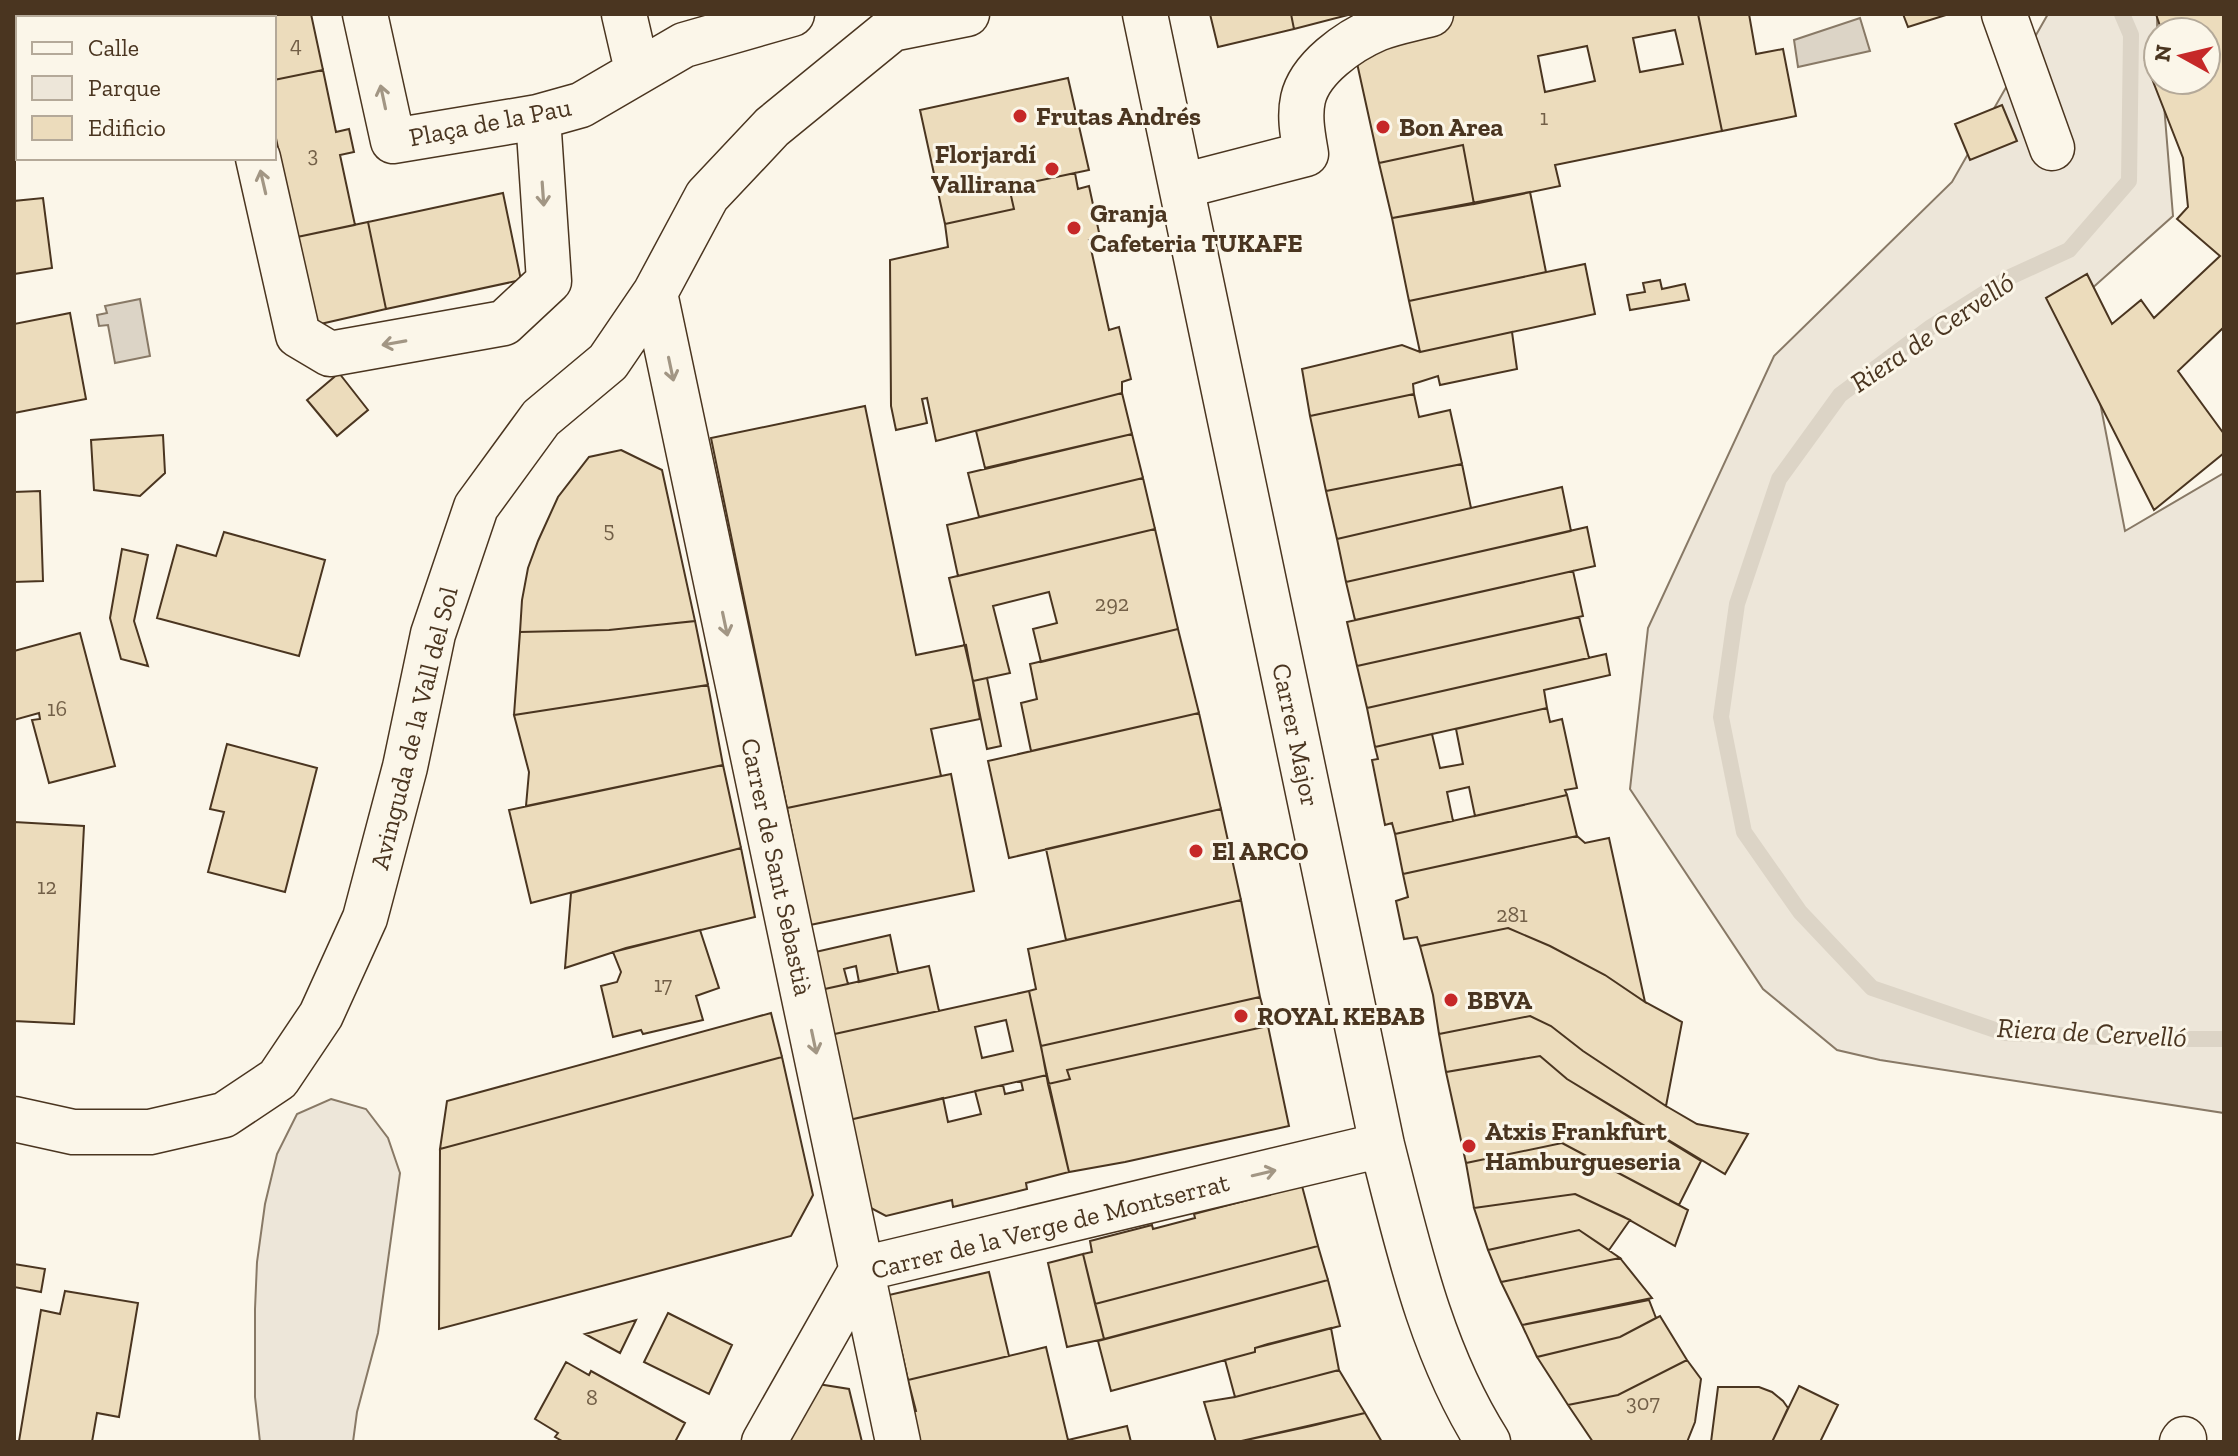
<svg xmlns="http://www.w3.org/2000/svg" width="2238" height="1456" font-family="'Zilla Slab',serif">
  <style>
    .green { fill: #ede6d9; stroke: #887966; stroke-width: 2 }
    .water { fill: #dcd4c6; stroke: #887966; stroke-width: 2 }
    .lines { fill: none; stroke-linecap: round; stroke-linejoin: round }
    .stream { stroke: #dcd4c6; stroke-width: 16 }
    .building { fill: #ecdcbc; stroke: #4a3520; stroke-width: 2; fill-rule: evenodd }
    .minor-casing { stroke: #4a3520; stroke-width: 47 }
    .minor { stroke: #fbf6e9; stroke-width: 44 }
    .oneway { stroke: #a29684 }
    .poi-dot { fill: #c62828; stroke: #fbf6e9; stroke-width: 3 }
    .labels { text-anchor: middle; stroke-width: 6; stroke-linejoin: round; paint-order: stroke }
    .number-label { font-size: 22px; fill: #725f47 }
    .poi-label { font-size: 26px; font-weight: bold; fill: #4a3520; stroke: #fbf6e9; text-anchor: start }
    .street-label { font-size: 26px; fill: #4a3520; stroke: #fbf6e9 }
    .water-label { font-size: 28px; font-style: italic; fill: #4a3520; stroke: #fbf6e9 }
  </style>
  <rect width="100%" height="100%" fill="#fbf6e9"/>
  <!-- green -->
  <path class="green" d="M 2048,14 L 2157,14 L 2158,80 L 2162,80 L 2173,216 L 2080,299 L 2125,531 L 2224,473 L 2224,1113 L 1880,1060 L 1837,1050 L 1763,989 L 1630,789 L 1648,628 L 1774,356 L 1952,182 Z
    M 331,1099 L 366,1109 L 388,1138 L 400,1173 L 378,1333 L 357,1412 L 353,1442 L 260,1442 L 255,1397 L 255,1309 L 257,1262 L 265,1204 L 277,1154 L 297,1114 Z"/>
  <!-- water -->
  <path class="water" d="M 1860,18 L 1870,51 L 1798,67 L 1794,40 Z
    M 140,299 L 150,356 L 115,363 L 108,325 L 99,326 L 97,315 L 107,313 L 105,306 Z"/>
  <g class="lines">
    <!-- stream -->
    <path class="stream" d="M 2122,14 L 2131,35 L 2129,181 L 2069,250 L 2010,277 L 1931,327 L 1840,395 L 1779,479 L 1737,604 L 1721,717 L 1744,832 L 1800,912 L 1872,988 L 2004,1033 L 2154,1039 L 2224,1039"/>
  </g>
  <!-- building -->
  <path class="building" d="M 250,14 L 311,14 L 323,70 L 274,80 L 274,18 L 250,18 Z
    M 1210,14 L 1291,14 L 1294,29 L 1218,47 Z
    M 1291,14 L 1347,14 L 1348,15 L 1294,29 Z
    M 1454,14 L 1698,14 L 1722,131 L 1555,165 L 1560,186 L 1474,204 L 1463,145 L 1379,163 L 1353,45 L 1362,33 ZM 1675,30 L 1683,64 L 1640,72 L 1633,38 ZM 1587,46 L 1595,81 L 1545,92 L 1538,56 Z
    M 1698,14 L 1749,14 L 1756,54 L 1783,49 L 1796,116 L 1722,131 Z
    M 1903,14 L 1949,14 L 1908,27 Z
    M 2156,14 L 2224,14 L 2224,327 L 2178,371 L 2224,434 L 2224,453 L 2154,510 L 2046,298 L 2087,274 L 2112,324 L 2141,300 L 2154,318 L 2220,256 L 2177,219 L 2188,207 L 2183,158 L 2145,61 L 2158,57 L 2158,80 L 2206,80 L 2206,32 L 2162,32 Z
    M 323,70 L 336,132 L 349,129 L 354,152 L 340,155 L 355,225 L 297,237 L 274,129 L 274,80 Z
    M 1068,78 L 1089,170 L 1009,187 L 1014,209 L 945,224 L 920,110 Z
    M 2002,105 L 2017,141 L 1970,160 L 1955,124 Z
    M 1463,145 L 1474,204 L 1392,218 L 1379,163 Z
    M 1075,173 L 1078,189 L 1089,186 L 1100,237 L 1089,240 L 1109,330 L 1119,327 L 1131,379 L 1122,382 L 1122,393 L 936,441 L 927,398 L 922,399 L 927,423 L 896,430 L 891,406 L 890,260 L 948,247 L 945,224 L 1014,209 L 1009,187 Z
    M 1530,192 L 1546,272 L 1409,301 L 1392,218 Z
    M 503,193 L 521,280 L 386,309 L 368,222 Z
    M 43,198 L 52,268 L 14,274 L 14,201 Z
    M 368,222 L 386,309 L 316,325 L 297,237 Z
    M 1585,264 L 1595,314 L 1420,352 L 1409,301 Z
    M 1660,280 L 1662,289 L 1685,284 L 1689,300 L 1630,310 L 1627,295 L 1645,292 L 1643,283 Z
    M 70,313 L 86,399 L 14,413 L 14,324 Z
    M 1512,332 L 1517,369 L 1440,385 L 1438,376 L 1413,384 L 1414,394 L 1310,416 L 1302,369 L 1402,345 L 1420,352 Z
    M 339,373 L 368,410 L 337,436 L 307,400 Z
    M 1122,393 L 1132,434 L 985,468 L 976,431 Z
    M 1414,394 L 1419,417 L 1450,410 L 1462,464 L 1326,491 L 1310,416 Z
    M 865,406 L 916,655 L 966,645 L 980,719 L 931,729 L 941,776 L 787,808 L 711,438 Z
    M 1132,434 L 1143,478 L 979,517 L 968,473 Z
    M 163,435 L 165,473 L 140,496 L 94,490 L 91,440 Z
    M 621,450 L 662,470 L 695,621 L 609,630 L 520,632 L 522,600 L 528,568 L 538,541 L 558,497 L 589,457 Z
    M 1462,464 L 1471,508 L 1337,539 L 1326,491 Z
    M 1143,478 L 1155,529 L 958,576 L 947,525 Z
    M 1562,487 L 1571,531 L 1346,582 L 1337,539 Z
    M 40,491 L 43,581 L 14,582 L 14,492 Z
    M 1587,527 L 1595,566 L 1355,620 L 1346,582 Z
    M 1155,529 L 1178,629 L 1041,662 L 1033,629 L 1057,623 L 1049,592 L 993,606 L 1010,673 L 973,681 L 949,578 Z
    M 224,532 L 325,560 L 299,656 L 157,618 L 177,545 L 216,556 Z
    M 122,549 L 148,555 L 134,621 L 148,666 L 121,659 L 110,618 Z
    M 1573,571 L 1583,616 L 1357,666 L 1347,622 Z
    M 1579,617 L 1589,658 L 1367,708 L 1357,666 Z
    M 695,621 L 708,685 L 514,715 L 520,632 L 609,630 Z
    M 1178,629 L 1199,713 L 1031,751 L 1021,703 L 1037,699 L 1030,664 Z
    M 80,633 L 115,766 L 49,783 L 32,720 L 40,719 L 39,713 L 14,720 L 14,651 Z
    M 1606,654 L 1610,675 L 1544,690 L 1547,708 L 1375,747 L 1367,708 Z
    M 987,678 L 1001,746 L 987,749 L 973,681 Z
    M 708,685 L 723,765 L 526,806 L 529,772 L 514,715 Z
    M 1547,708 L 1550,722 L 1562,719 L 1577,788 L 1565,790 L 1567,795 L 1475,816 L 1469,787 L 1447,792 L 1453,821 L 1395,834 L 1392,823 L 1385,825 L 1372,760 L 1378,759 L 1375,747 L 1432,734 L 1440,768 L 1463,764 L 1456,729 Z
    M 1199,713 L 1221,809 L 1009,858 L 988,761 Z
    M 227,744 L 317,768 L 285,892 L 208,872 L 224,812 L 210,809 Z
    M 723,765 L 741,848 L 531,903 L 509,810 Z
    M 951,774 L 974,891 L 810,925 L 787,808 Z
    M 1567,795 L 1577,836 L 1403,874 L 1395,834 Z
    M 1221,809 L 1241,900 L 1066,940 L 1046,849 Z
    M 14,822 L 84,826 L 74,1024 L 14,1021 Z
    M 1577,836 L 1585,843 L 1609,838 L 1645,1002 L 1605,975 L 1550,946 L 1508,928 L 1420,946 L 1417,937 L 1404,939 L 1396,901 L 1408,897 L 1403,874 Z
    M 741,848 L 755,917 L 626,948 L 565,968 L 571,893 Z
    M 1241,900 L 1260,997 L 1041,1046 L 1029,991 L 1036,989 L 1028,949 Z
    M 1508,928 L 1550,946 L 1605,975 L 1645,1002 L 1682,1022 L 1666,1106 L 1583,1051 L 1551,1026 L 1530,1016 L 1439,1034 L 1433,995 L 1420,946 Z
    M 700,930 L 719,988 L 696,996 L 703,1020 L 643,1034 L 641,1030 L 613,1037 L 601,986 L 617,982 L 621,972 L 613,952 Z
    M 890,935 L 898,973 L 859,982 L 856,966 L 844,969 L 848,984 L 820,990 L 811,953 Z
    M 929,966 L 939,1011 L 830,1035 L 820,990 Z
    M 1029,991 L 1047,1075 L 849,1120 L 830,1035 ZM 1006,1020 L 1013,1051 L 982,1058 L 975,1027 Z
    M 1260,997 L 1268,1026 L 1067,1070 L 1070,1079 L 1048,1084 L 1041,1046 Z
    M 771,1013 L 782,1057 L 440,1149 L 447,1101 Z
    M 1530,1016 L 1551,1026 L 1583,1051 L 1666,1106 L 1697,1124 L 1748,1134 L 1725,1174 L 1567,1079 L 1540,1056 L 1446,1072 L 1439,1034 Z
    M 1268,1026 L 1289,1126 L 1125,1162 L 1069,1172 L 1048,1084 L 1070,1079 L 1067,1070 Z
    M 1540,1056 L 1567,1079 L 1701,1161 L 1679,1205 L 1562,1143 L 1466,1163 L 1446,1072 Z
    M 782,1057 L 813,1195 L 791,1236 L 439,1329 L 440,1149 Z
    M 1047,1075 L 1069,1172 L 1026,1183 L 1027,1189 L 953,1207 L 952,1200 L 886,1216 L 869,1207 L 849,1120 L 943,1098 L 948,1122 L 981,1114 L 975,1091 L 1003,1085 L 1005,1094 L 1023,1090 L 1021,1081 Z
    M 1562,1143 L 1688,1210 L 1675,1246 L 1624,1217 L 1575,1194 L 1474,1208 L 1466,1163 Z
    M 1302,1186 L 1318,1246 L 1095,1304 L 1083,1254 L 1092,1252 L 1090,1241 L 1152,1225 L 1153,1229 L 1195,1218 L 1194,1214 Z
    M 1575,1194 L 1630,1220 L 1609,1250 L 1579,1230 L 1488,1250 L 1474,1208 Z
    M 1579,1230 L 1620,1258 L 1501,1282 L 1488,1250 Z
    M 1318,1246 L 1328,1280 L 1104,1339 L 1095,1304 Z
    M 1083,1254 L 1104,1339 L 1067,1347 L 1048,1263 Z
    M 1620,1258 L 1652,1298 L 1522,1325 L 1501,1282 Z
    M 14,1264 L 45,1269 L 41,1292 L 14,1287 Z
    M 989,1272 L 1009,1356 L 908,1380 L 889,1295 Z
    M 1328,1280 L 1340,1326 L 1255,1348 L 1255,1352 L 1111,1391 L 1098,1341 Z
    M 65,1291 L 138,1303 L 119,1417 L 97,1413 L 92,1442 L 19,1441 L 41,1310 L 60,1314 Z
    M 1649,1300 L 1656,1318 L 1620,1337 L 1537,1357 L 1522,1325 Z
    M 668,1313 L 732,1345 L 709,1394 L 644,1362 Z
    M 1660,1316 L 1687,1360 L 1618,1395 L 1568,1405 L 1537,1357 L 1620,1337 Z
    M 636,1320 L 620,1353 L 585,1334 Z
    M 1331,1328 L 1339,1370 L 1235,1397 L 1225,1360 L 1255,1352 L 1255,1348 L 1268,1344 Z
    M 1046,1347 L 1068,1440 L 1127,1426 L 1131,1442 L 918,1442 L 911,1412 L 916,1411 L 908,1380 Z
    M 1687,1360 L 1701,1379 L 1695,1422 L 1687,1442 L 1593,1442 L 1568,1405 L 1618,1395 Z
    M 566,1362 L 589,1375 L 591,1371 L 685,1423 L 675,1442 L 564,1442 L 555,1437 L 558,1433 L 535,1419 Z
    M 1339,1370 L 1365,1413 L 1237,1442 L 1216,1442 L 1204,1402 L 1235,1397 Z
    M 799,1381 L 849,1389 L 862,1442 L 764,1442 Z
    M 1799,1386 L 1838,1405 L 1820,1442 L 1772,1442 Z
    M 1718,1387 L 1759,1387 L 1772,1392 L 1783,1401 L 1788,1408 L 1772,1442 L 1711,1442 Z
    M 1365,1413 L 1382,1442 L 1237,1442 L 1311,1426 Z"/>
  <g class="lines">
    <defs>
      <path id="minor" d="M 226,14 L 226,18
        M 365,14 L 393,141 L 538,117 L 581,105 L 684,45 L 792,14
        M 624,14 L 637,70
        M 1145,14 L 1382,1145 C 1408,1247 1431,1352 1488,1442
        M 2004,14 L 2052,148
        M 258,158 L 298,335 L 330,354 L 504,323 L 549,281 L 538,117
        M 1182,186 L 1306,154 C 1303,136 1299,117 1303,99 C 1310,68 1349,41 1377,29 C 1394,22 1413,19 1431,14
        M 655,293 L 898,1442
        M 14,1119 L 73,1132 L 150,1132 L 224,1115 L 278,1079 L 321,1015 L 365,918 L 405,767 L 433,634 L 476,507 L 541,418 L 608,362 L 655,293 L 707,196 L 772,127 L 892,29 L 967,14
        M 764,1442 L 862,1269 L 1382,1145
        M 2182,1442 L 2184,1439"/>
    </defs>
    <!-- minor casing -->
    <use href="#minor" class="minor-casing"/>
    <!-- minor -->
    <use href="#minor" class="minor"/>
  </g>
  <!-- one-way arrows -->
  <defs><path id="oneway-shaft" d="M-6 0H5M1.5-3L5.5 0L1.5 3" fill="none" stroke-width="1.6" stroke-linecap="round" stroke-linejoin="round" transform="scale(2)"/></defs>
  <g class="oneway">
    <use href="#oneway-shaft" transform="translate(383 97) rotate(-102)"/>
    <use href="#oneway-shaft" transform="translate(263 182) rotate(-103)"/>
    <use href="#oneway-shaft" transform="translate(543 194) rotate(86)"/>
    <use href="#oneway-shaft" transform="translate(394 343) rotate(170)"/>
    <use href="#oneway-shaft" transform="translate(671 369) rotate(78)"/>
    <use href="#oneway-shaft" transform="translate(725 624) rotate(78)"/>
    <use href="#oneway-shaft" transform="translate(814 1042) rotate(78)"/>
    <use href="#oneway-shaft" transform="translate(1264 1173) rotate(-13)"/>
  </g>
  <!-- markers -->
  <g class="poi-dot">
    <circle cx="1020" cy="116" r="8"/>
    <circle cx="1383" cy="127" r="8"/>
    <circle cx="1052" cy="169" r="8"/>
    <circle cx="1074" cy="228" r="8"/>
    <circle cx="1196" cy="851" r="8"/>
    <circle cx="1451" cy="1000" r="8"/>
    <circle cx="1241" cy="1016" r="8"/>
    <circle cx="1469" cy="1146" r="8"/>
  </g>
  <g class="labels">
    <!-- number labels -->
    <g class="number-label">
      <text x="296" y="52">4</text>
      <text x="1544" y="125">1</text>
      <text x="313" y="162">3</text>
      <text x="609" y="537">5</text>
      <text x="1112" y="611">292</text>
      <text x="57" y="716">16</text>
      <text x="47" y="894">12</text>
      <text x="1512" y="922">281</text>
      <text x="663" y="992">17</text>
      <text x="592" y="1405">8</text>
      <text x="1643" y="1410">307</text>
    </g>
    <!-- poi labels -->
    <g class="poi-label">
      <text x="1036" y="125">Frutas Andrés</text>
      <text x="1399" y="136">Bon Area</text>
      <text x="1036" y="163" text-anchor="end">Florjardí<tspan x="1036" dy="30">Vallirana</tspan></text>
      <text x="1090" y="222">Granja<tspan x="1090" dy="30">Cafeteria TUKAFE</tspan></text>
      <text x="1212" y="860">El ARCO</text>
      <text x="1467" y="1009">BBVA</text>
      <text x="1257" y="1025">ROYAL KEBAB</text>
      <text x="1485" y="1140">Atxis Frankfurt<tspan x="1485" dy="30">Hamburgueseria</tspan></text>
    </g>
    <!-- street labels -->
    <g class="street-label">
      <text transform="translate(490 122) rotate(-11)" y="9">Plaça de la Pau</text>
      <text transform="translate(414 728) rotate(-76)" y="9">Avinguda de la Vall del Sol</text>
      <text transform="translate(1296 735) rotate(78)" y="9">Carrer Major</text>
      <text transform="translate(777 867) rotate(78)" y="9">Carrer de Sant Sebastià</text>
      <text transform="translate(1050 1226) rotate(-14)" y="9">Carrer de la Verge de Montserrat</text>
    </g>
    <!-- water labels -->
    <g class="water-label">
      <text transform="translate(1932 332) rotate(-34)" y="10">Riera de Cervelló</text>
      <text transform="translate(2092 1032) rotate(3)" y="10">Riera de Cervelló</text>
    </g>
  </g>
  <!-- border -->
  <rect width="2238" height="1456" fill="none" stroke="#4a3520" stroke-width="32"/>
  <!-- legend -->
  <rect x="16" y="16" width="260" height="144" fill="#fbf6e9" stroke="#b4a999" stroke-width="2"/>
  <rect x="32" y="42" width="40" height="12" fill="#fbf6e9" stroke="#b4a999" stroke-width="2"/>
  <text x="88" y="56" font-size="24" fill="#4a3520">Calle</text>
  <rect x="32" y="76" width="40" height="24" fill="#ede6d9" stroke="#b4a999" stroke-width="2"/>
  <text x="88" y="96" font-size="24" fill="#4a3520">Parque</text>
  <rect x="32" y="116" width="40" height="24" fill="#ecdcbc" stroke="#b4a999" stroke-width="2"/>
  <text x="88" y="136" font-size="24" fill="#4a3520">Edificio</text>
  <!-- north arrow -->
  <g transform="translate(2182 56) rotate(278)"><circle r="38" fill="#fbf6e9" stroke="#b4a999" stroke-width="2"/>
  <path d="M0-6L14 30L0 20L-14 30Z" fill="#c62828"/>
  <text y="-12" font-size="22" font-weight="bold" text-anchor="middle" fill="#4a3520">N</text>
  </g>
</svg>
